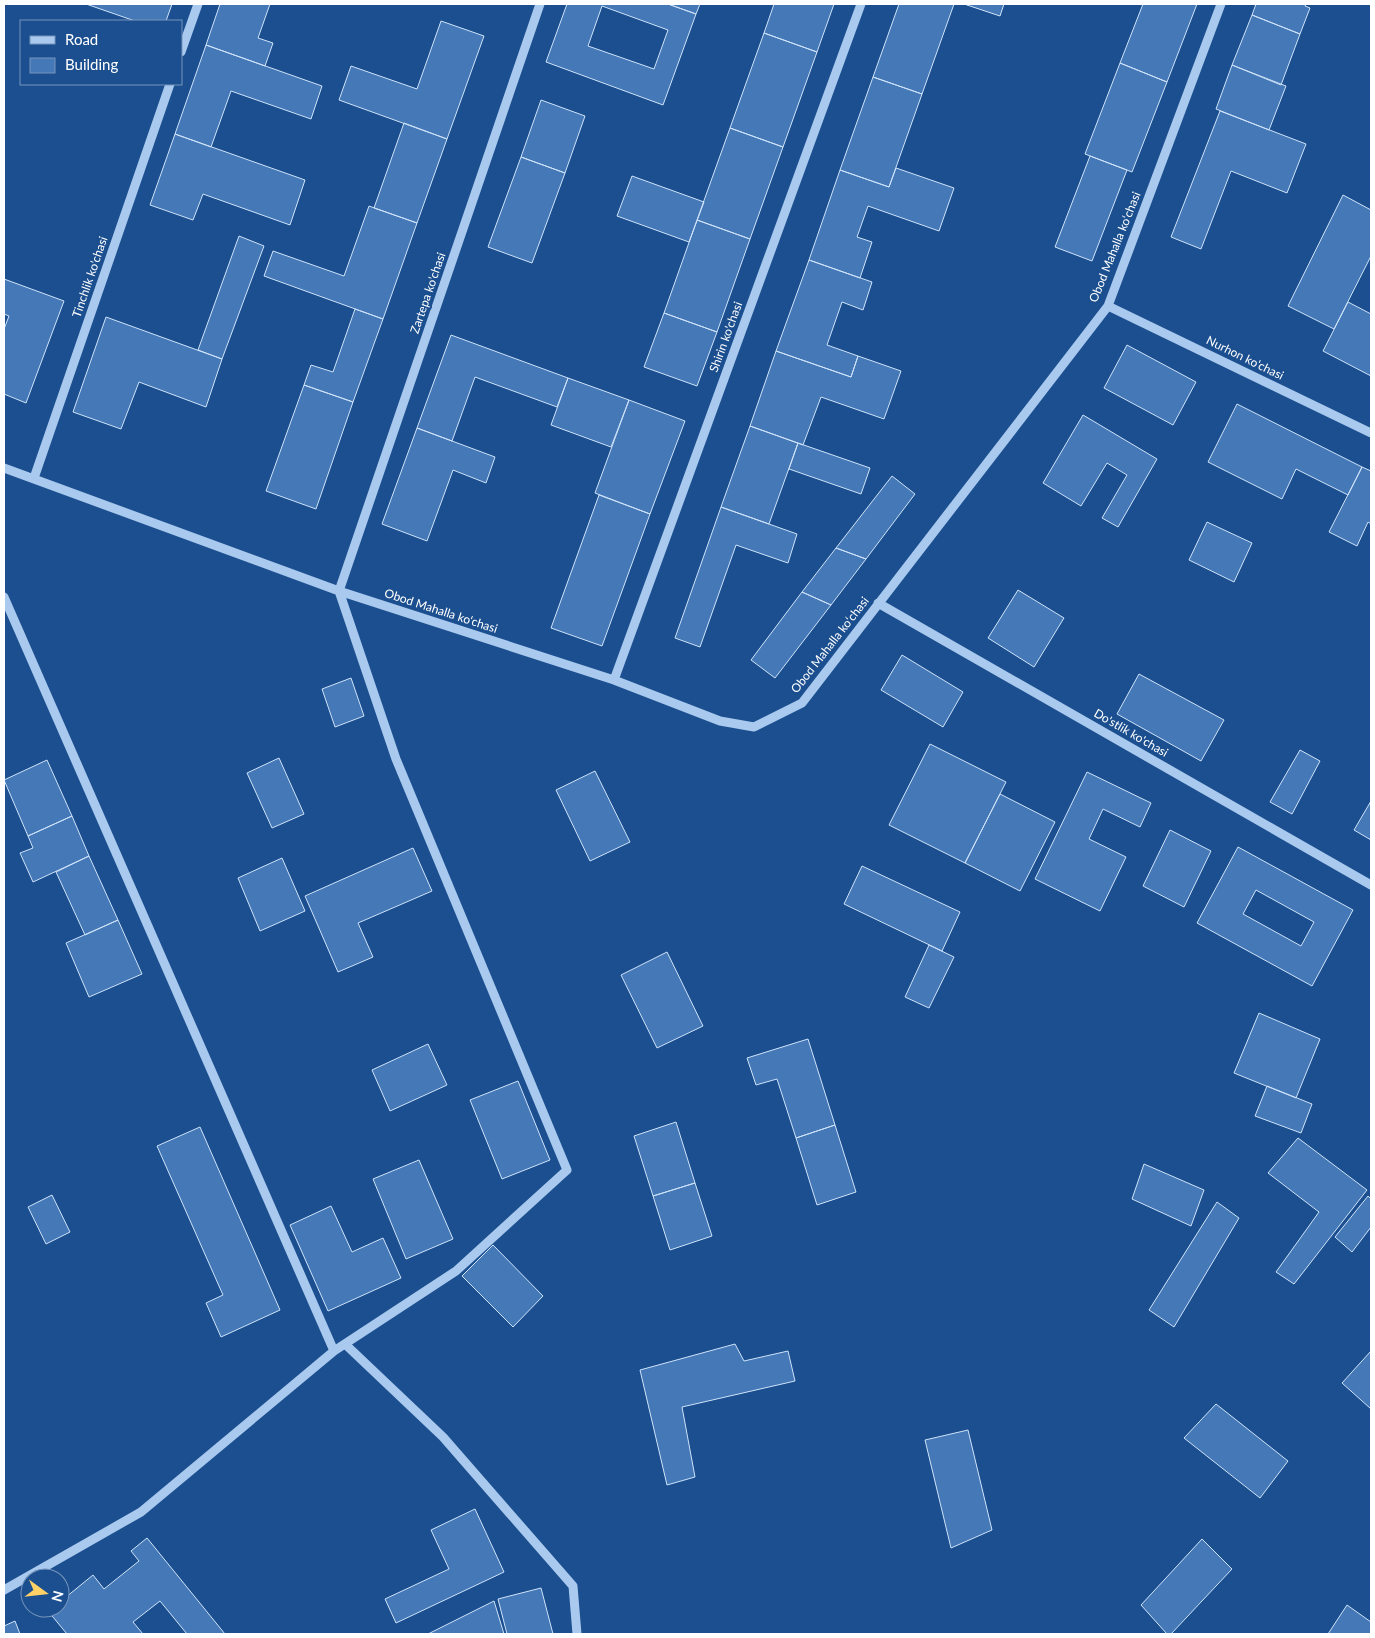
<svg xmlns="http://www.w3.org/2000/svg" width="1375" height="1638" font-family="Lato,sans-serif">
  <style>
    .building { fill: #4478b7; stroke: #cfe3fa; fill-rule: evenodd }
    .lines { fill: none; stroke-linecap: round; stroke-linejoin: round }
    .minor { stroke: #a9c9ee; stroke-width: 9 }
    .labels { text-anchor: middle; stroke-width: 4.5; stroke-linejoin: round; paint-order: stroke }
    .street-label { font-size: 12px; fill: #fff; stroke: #1b4f8f }
  </style>
  <rect width="100%" height="100%" fill="#1b4f8f"/>
  <!-- building -->
  <path class="building" d="M 86,4 L 172,4 L 166,21 L 135,21 Z
    M 220,4 L 270,4 L 258,38 L 273,43 L 265,66 L 206,45 Z
    M 567,4 L 668,4 L 696,14 L 663,105 L 546,62 ZM 602,6 L 668,30 L 654,69 L 588,46 Z
    M 668,4 L 700,4 L 696,14 Z
    M 774,4 L 834,4 L 817,52 L 764,33 Z
    M 899,4 L 954,4 L 922,94 L 873,77 Z
    M 964,4 L 1004,4 L 1000,16 Z
    M 1143,4 L 1197,4 L 1167,82 L 1120,63 Z
    M 1256,4 L 1306,4 L 1305,6 L 1310,8 L 1300,34 L 1252,15 Z
    M 1252,15 L 1300,34 L 1281,85 L 1232,65 Z
    M 441,21 L 484,36 L 447,139 L 339,100 L 351,66 L 417,89 Z
    M 764,33 L 817,52 L 783,147 L 730,128 Z
    M 206,45 L 322,86 L 311,119 L 231,91 L 211,147 L 175,134 Z
    M 1120,63 L 1167,82 L 1132,172 L 1085,154 Z
    M 1232,65 L 1286,86 L 1269,130 L 1216,109 Z
    M 873,77 L 922,94 L 889,187 L 840,170 Z
    M 541,100 L 585,116 L 565,173 L 521,157 Z
    M 1220,111 L 1306,144 L 1287,193 L 1231,171 L 1201,249 L 1171,237 Z
    M 404,123 L 447,139 L 417,223 L 374,208 Z
    M 730,128 L 783,147 L 750,239 L 697,220 Z
    M 175,134 L 305,180 L 290,225 L 203,194 L 193,220 L 150,205 Z
    M 1090,156 L 1127,170 L 1092,261 L 1055,247 Z
    M 521,157 L 565,173 L 532,263 L 488,247 Z
    M 896,168 L 954,188 L 939,231 L 868,206 L 857,237 L 872,242 L 860,278 L 809,260 L 840,170 L 889,187 Z
    M 632,176 L 704,202 L 689,242 L 617,216 Z
    M 1343,195 L 1371,210 L 1371,256 L 1334,329 L 1288,306 Z
    M 369,206 L 417,223 L 383,319 L 264,276 L 273,251 L 344,276 Z
    M 697,220 L 750,239 L 717,332 L 664,313 Z
    M 239,236 L 264,246 L 222,359 L 198,350 Z
    M 809,260 L 872,282 L 863,310 L 842,302 L 827,345 L 858,356 L 851,377 L 776,351 Z
    M 4,279 L 64,301 L 26,403 L 4,394 L 4,329 L 9,316 L 4,314 Z
    M 1348,302 L 1371,314 L 1371,376 L 1323,351 Z
    M 355,309 L 383,319 L 353,402 L 304,385 L 311,365 L 333,372 Z
    M 664,313 L 717,332 L 697,386 L 644,367 Z
    M 106,317 L 222,359 L 206,407 L 139,382 L 121,429 L 73,412 Z
    M 451,335 L 568,378 L 557,407 L 475,377 L 452,441 L 417,428 Z
    M 1127,345 L 1196,382 L 1173,425 L 1104,388 Z
    M 776,351 L 851,377 L 858,356 L 901,371 L 884,419 L 821,397 L 803,445 L 750,426 Z
    M 568,378 L 629,400 L 611,447 L 551,425 Z
    M 304,385 L 353,402 L 316,509 L 266,491 Z
    M 629,400 L 685,421 L 650,514 L 595,493 Z
    M 1237,404 L 1362,467 L 1348,495 L 1296,469 L 1282,499 L 1208,462 Z
    M 1083,415 L 1157,459 L 1118,527 L 1102,518 L 1127,475 L 1107,463 L 1081,506 L 1043,483 Z
    M 750,426 L 798,443 L 769,524 L 721,507 Z
    M 417,428 L 495,457 L 486,483 L 453,470 L 427,541 L 382,524 Z
    M 798,443 L 870,468 L 861,494 L 789,469 Z
    M 1362,467 L 1371,471 L 1371,524 L 1368,522 L 1357,546 L 1329,532 Z
    M 892,476 L 915,494 L 866,559 L 836,548 Z
    M 599,495 L 650,514 L 602,646 L 551,628 Z
    M 721,507 L 797,534 L 788,563 L 736,545 L 700,647 L 675,638 Z
    M 1207,522 L 1252,543 L 1234,582 L 1189,560 Z
    M 836,548 L 866,559 L 831,605 L 802,592 Z
    M 1018,590 L 1064,618 L 1034,667 L 988,638 Z
    M 802,592 L 831,605 L 775,678 L 751,660 Z
    M 902,655 L 963,692 L 943,727 L 881,690 Z
    M 1139,674 L 1224,720 L 1201,761 L 1117,714 Z
    M 351,678 L 364,716 L 335,727 L 322,689 Z
    M 930,744 L 1006,782 L 965,863 L 889,825 Z
    M 1300,750 L 1320,761 L 1292,814 L 1270,802 Z
    M 279,758 L 304,814 L 272,828 L 247,773 Z
    M 47,760 L 72,816 L 28,836 L 4,780 Z
    M 595,771 L 630,842 L 590,861 L 556,790 Z
    M 1087,772 L 1151,803 L 1140,827 L 1103,809 L 1089,839 L 1126,857 L 1100,911 L 1035,879 Z
    M 1000,794 L 1055,822 L 1020,891 L 965,863 Z
    M 1371,801 L 1371,840 L 1354,830 Z
    M 72,816 L 89,856 L 33,882 L 20,853 L 33,848 L 28,836 Z
    M 1170,830 L 1211,851 L 1184,907 L 1143,886 Z
    M 1238,847 L 1353,910 L 1312,986 L 1197,923 ZM 1256,890 L 1314,922 L 1301,946 L 1243,914 Z
    M 413,848 L 432,891 L 358,923 L 373,957 L 338,972 L 305,896 Z
    M 89,856 L 118,920 L 85,935 L 56,872 Z
    M 282,858 L 305,911 L 260,931 L 238,878 Z
    M 862,866 L 960,912 L 942,951 L 844,904 Z
    M 118,920 L 142,974 L 89,997 L 66,943 Z
    M 929,945 L 954,957 L 929,1008 L 905,997 Z
    M 667,952 L 703,1026 L 657,1048 L 621,975 Z
    M 1259,1013 L 1320,1039 L 1296,1098 L 1234,1073 Z
    M 808,1039 L 835,1125 L 796,1138 L 777,1079 L 756,1085 L 747,1058 Z
    M 428,1044 L 447,1085 L 390,1111 L 372,1070 Z
    M 518,1081 L 550,1160 L 502,1179 L 470,1100 Z
    M 1267,1086 L 1312,1104 L 1301,1133 L 1255,1116 Z
    M 676,1122 L 695,1183 L 653,1196 L 634,1136 Z
    M 835,1125 L 856,1192 L 817,1205 L 796,1138 Z
    M 200,1127 L 280,1310 L 221,1337 L 206,1303 L 223,1295 L 157,1146 Z
    M 1298,1138 L 1367,1190 L 1294,1284 L 1276,1272 L 1319,1212 L 1268,1173 Z
    M 419,1160 L 453,1239 L 406,1259 L 373,1179 Z
    M 1144,1164 L 1204,1190 L 1191,1226 L 1132,1199 Z
    M 695,1183 L 712,1236 L 670,1250 L 653,1196 Z
    M 52,1195 L 70,1232 L 46,1244 L 28,1207 Z
    M 1368,1196 L 1371,1199 L 1371,1227 L 1352,1252 L 1335,1237 Z
    M 1217,1202 L 1239,1218 L 1174,1327 L 1149,1310 Z
    M 331,1206 L 352,1252 L 383,1238 L 401,1278 L 328,1311 L 290,1225 Z
    M 493,1245 L 543,1296 L 513,1327 L 462,1276 Z
    M 735,1344 L 744,1361 L 788,1351 L 795,1381 L 682,1407 L 695,1477 L 667,1485 L 640,1370 Z
    M 1371,1351 L 1371,1409 L 1342,1383 Z
    M 1216,1404 L 1288,1461 L 1260,1498 L 1184,1438 Z
    M 968,1430 L 992,1530 L 951,1548 L 925,1440 Z
    M 475,1509 L 504,1572 L 396,1623 L 385,1599 L 449,1569 L 431,1530 Z
    M 147,1538 L 225,1634 L 187,1634 L 160,1601 L 133,1622 L 143,1634 L 67,1634 L 48,1611 L 52,1608 L 60,1608 L 60,1602 L 93,1575 L 104,1589 L 139,1561 L 131,1551 Z
    M 1202,1539 L 1232,1569 L 1171,1634 L 1167,1634 L 1141,1605 Z
    M 541,1588 L 553,1634 L 507,1634 L 498,1599 Z
    M 494,1601 L 504,1634 L 428,1634 Z
    M 1347,1605 L 1371,1622 L 1371,1634 L 1328,1634 Z
    M 15,1621 L 20,1634 L 4,1634 L 4,1626 Z"/>
  <g class="lines">
    <!-- minor -->
    <path class="minor" d="M 181,52 L 198,4
      M 1108,306 L 1371,433
      M 4,468 L 339,591 L 614,680 L 720,721 L 754,727 L 802,703 L 1108,306 L 1221,4
      M 34,478 L 170,84
      M 4,597 L 334,1351
      M 878,603 L 1371,885
      M 614,680 L 861,4
      M 345,1344 L 443,1437 L 573,1586 L 577,1634
      M 4,1590 L 141,1512 L 334,1351 L 456,1271 L 567,1170 L 396,759 L 339,591 L 540,4"/>
  </g>
  <g class="labels">
    <!-- street labels -->
    <g class="street-label">
      <text transform="translate(1115 247) rotate(-68)" y="4">Obod Mahalla ko‘chasi</text>
      <text transform="translate(90 277) rotate(-71)" y="4">Tinchlik ko'chasi</text>
      <text transform="translate(428 293) rotate(-71)" y="4">Zartepa ko'chasi</text>
      <text transform="translate(726 337) rotate(-70)" y="4">Shirin ko'chasi</text>
      <text transform="translate(1245 358) rotate(26)" y="4">Nurhon ko'chasi</text>
      <text transform="translate(441 611) rotate(18)" y="4">Obod Mahalla ko‘chasi</text>
      <text transform="translate(830 645) rotate(-52)" y="4">Obod Mahalla ko‘chasi</text>
      <text transform="translate(1131 733) rotate(30)" y="4">Do'stlik ko'chasi</text>
    </g>
  </g>
  <!-- border -->
  <rect width="1375" height="1638" fill="none" stroke="#ffffff" stroke-width="10"/>
  <!-- legend -->
  <rect x="20" y="20" width="162" height="65" fill="#1b4f8f" stroke="#7695bc"/>
  <rect x="30" y="36" width="25" height="8" fill="#a9c9ee" stroke="#7695bc"/>
  <text x="65" y="45" font-size="15" fill="#ffffff">Road</text>
  <rect x="30" y="58" width="25" height="15" fill="#4478b7" stroke="#7695bc"/>
  <text x="65" y="70" font-size="15" fill="#ffffff">Building</text>
  <!-- north arrow -->
  <g transform="translate(45 1593) rotate(105)"><circle r="24" fill="#1b4f8f" stroke="#7695bc"/>
  <path d="M0-4L9 19L0 12L-9 19Z" fill="#ffd166"/>
  <text y="-8" font-size="14" font-weight="bold" text-anchor="middle" fill="#ffffff">N</text>
  </g>
</svg>
